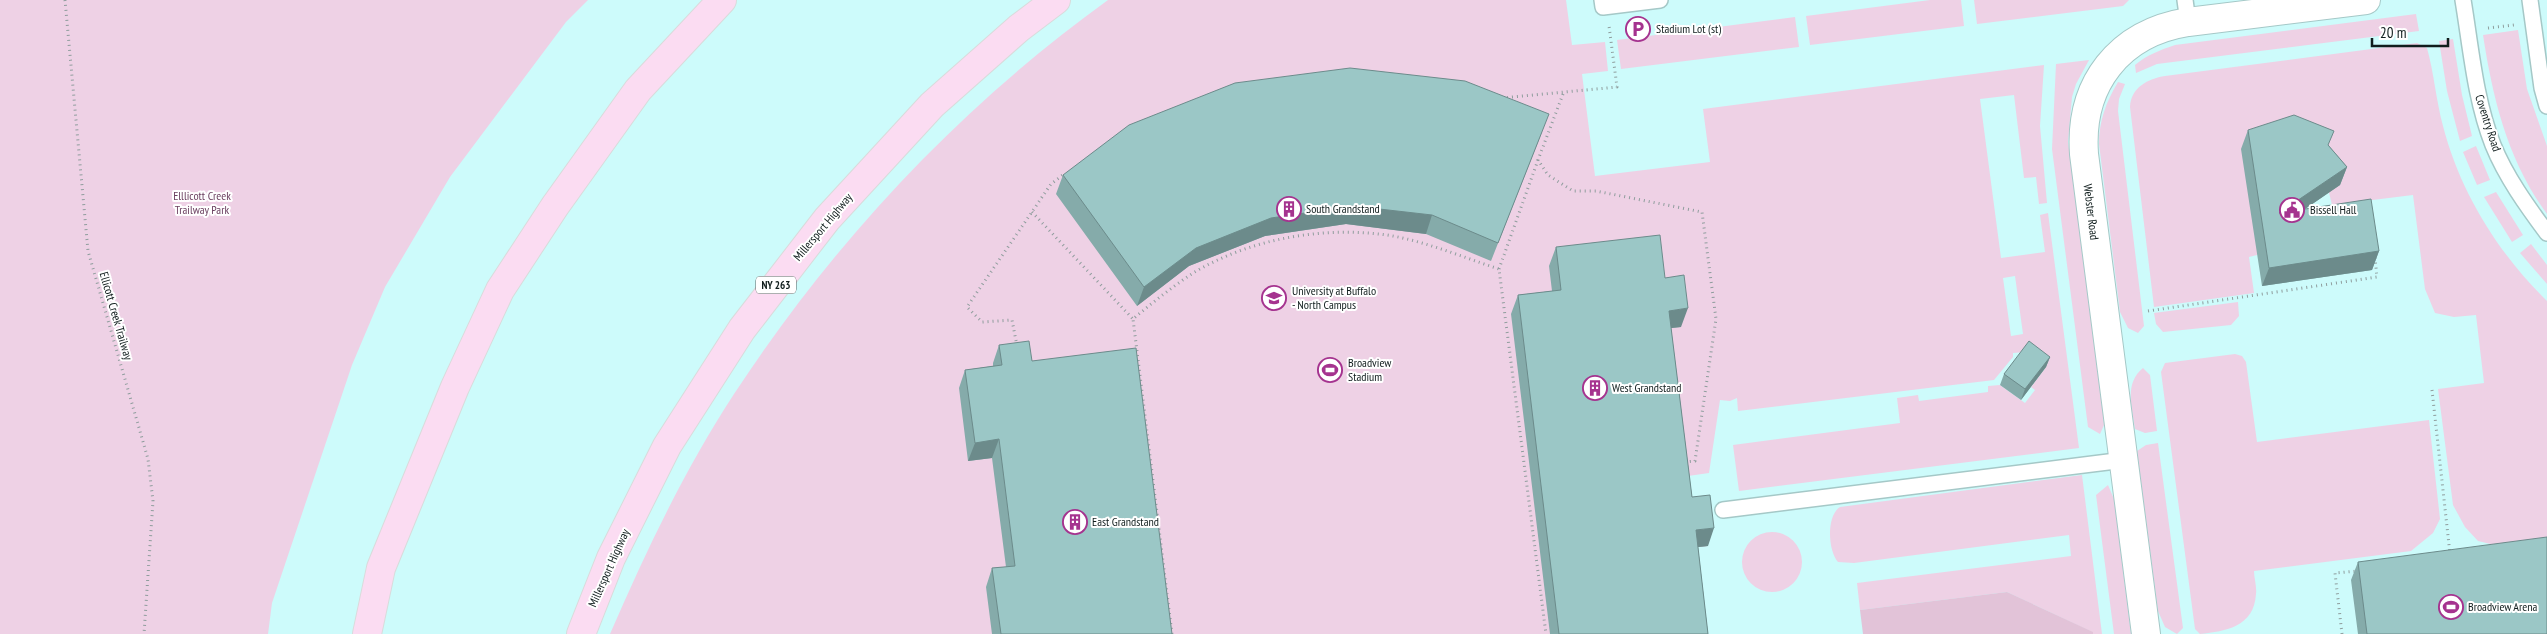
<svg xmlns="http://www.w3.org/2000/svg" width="2547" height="634" font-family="'PT Sans Narrow',sans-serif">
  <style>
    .built { fill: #cdfbfb }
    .green { fill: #eed1e5; fill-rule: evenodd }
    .forest { fill: #e2c3d8 }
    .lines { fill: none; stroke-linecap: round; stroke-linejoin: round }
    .service-casing { stroke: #a5c8c7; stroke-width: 18 }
    .tertiary-casing { stroke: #a5c8c7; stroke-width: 30 }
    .primary-casing { stroke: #d9dbdb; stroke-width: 30 }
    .path { stroke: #8f9d9d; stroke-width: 3; stroke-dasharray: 1 4; stroke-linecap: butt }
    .service { stroke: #fff; stroke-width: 15 }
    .tertiary { stroke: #fff; stroke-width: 28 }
    .primary { stroke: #fbdcf2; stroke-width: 28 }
    .wall { fill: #85abaa }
    .shaded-wall { fill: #6c8b8b }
    .building { fill: #9bc7c6; stroke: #6c8b8b }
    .labels { text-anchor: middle; stroke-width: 4; stroke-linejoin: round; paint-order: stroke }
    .shield { fill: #fff; stroke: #586161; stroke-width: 1 }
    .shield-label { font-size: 11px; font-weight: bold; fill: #101d1d }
    .poi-label { font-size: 12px; fill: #101d1d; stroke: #fff; text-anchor: start }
    .street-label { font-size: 12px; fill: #101d1d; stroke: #fff }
    .park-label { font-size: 12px; fill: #6c4161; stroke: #fff }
  </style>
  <rect width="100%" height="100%" fill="#f1ffff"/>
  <!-- built -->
  <path class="built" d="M 0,0 L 2547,0 L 2547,634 L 3,634 L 0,595 Z"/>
  <!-- green -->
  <path class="green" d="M 0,0 L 588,0 L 566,22 L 450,177 L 385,287 L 352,365 L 272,603 L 268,634 L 0,634 Z
    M 1108,0 L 1566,0 L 1572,45 L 1605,42 L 1608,71 L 1582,74 L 1595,176 L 1710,162 L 1703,109 L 2044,65 L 2040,126 L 2047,203 L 2039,204 L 2036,177 L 2024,178 L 2014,95 L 1980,99 L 2001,258 L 2045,252 L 2040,215 L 2048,213 L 2079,448 L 1739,491 L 1733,445 L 1900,423 L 1897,398 L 1918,395 L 1919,401 L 1988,392 L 1988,386 L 2000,385 L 2025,403 L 2035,390 L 2031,387 L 2046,367 L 2025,352 L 2013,353 L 2013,357 L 1994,380 L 1738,411 L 1737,398 L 1730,401 L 1720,400 L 1709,473 L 1681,477 L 1685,515 L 1704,513 L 1708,546 L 1689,548 L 1700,634 L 610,634 C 646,551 685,469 734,394 C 835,240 960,107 1108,0 ZM 2015,276 L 2023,334 L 2011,336 L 2003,278 Z
    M 1930,0 L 1961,0 L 1964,26 L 1810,45 L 1806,16 Z
    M 1974,0 L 2129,0 L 2123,6 L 1977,24 Z
    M 2416,14 L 2419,31 L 2157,64 L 2136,73 L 2135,65 C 2147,55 2160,50 2175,45 Z
    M 1795,17 L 1799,47 L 1621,69 L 1617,40 Z
    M 2518,30 L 2527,89 L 2547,146 L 2547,214 C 2508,161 2493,100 2483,35 Z
    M 2453,39 L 2462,95 L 2472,136 L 2460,141 L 2447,91 L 2439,41 Z
    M 2417,43 L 2427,48 C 2434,73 2436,100 2443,126 C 2460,192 2498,253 2547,301 L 2547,540 L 2499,546 L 2478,541 L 2465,527 L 2453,505 L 2438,389 L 2484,383 L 2476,315 L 2454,317 L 2435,313 L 2425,289 L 2413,195 L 2332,205 L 2322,164 L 2257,255 L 2249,257 L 2254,293 L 2154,307 L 2130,107 C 2131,87 2148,79 2165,76 Z
    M 2089,60 L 2076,84 L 2072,97 L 2068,142 L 2103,414 L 2104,425 L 2100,434 L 2088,427 L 2052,149 L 2056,64 Z
    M 2118,82 L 2125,84 L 2119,99 L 2118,111 L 2144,326 L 2138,333 L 2128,328 L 2120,312 L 2099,144 C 2099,121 2106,102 2118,82 Z
    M 2476,146 L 2490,180 L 2477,185 L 2463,152 Z
    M 2496,192 L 2523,235 L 2512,242 L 2484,197 Z
    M 2531,244 L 2547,265 L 2547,284 L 2520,253 Z
    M 2238,302 L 2239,316 L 2231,325 L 2163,332 L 2156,324 L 2154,313 Z
    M 2235,354 L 2242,356 L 2246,362 L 2257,442 L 2429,420 L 2440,519 L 2433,533 L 2411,551 L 2254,571 C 2254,578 2257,587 2256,594 C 2254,627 2226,631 2200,634 L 2195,629 L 2161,372 L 2165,363 Z
    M 2143,368 L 2150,375 L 2157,431 L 2145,433 L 2135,429 C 2132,408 2124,383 2143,368 Z
    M 2158,443 L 2183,628 L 2177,634 L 2165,627 L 2158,611 L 2137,451 L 2146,445 Z
    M 2082,475 L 2102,634 L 2093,634 L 2092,632 L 2007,592 L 1860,610 L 1857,583 L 2071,556 L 2069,535 L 1854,563 L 1838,562 C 1828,551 1826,516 1840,507 Z
    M 2108,485 L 2114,499 L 2131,634 L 2114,634 L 2096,495 Z
    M1742 562a30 30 0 1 1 60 0a30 30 0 1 1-60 0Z"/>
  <!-- forest -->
  <path class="forest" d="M 2007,592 L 2093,632 L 2093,634 L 1863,634 L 1860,610 Z"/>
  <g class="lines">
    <defs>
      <path id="service" d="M 1602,0 L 1603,7 L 1660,0
        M 2185,0 L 2188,22
        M 2463,0 C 2471,48 2475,99 2493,145 C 2506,177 2527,206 2547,233
        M 2530,0 L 2542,88 L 2547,106
        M 1723,510 L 2124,460"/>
      <path id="tertiary" d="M 2146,634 L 2084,154 C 2079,84 2119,33 2188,22 L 2366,0"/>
      <path id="primary" d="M 367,634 L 381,568 L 455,387 L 500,290 L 555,206 L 638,90 L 722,0
        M 581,634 L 611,558 L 667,446 L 742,329 L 827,219 L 932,105 L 1019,28 L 1056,0"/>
    </defs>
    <!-- service casing -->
    <use href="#service" class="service-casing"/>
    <!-- tertiary casing -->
    <use href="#tertiary" class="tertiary-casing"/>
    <!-- primary casing -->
    <use href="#primary" class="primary-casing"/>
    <!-- path -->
    <path class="path" d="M 65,0 L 88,251 L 148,459 L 153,501 L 144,634
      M 2488,28 L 2514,25
      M 1563,94 L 1538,160 L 1548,175 L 1573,191 L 1596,191 L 1702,212 L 1716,319 L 1695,461 L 1684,462
      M 1502,98 L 1617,87 L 1609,26
      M 1032,212 L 1133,319
      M 1499,269 L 1538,160
      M 2148,311 L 2377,277 L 2375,258
      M 1017,346 L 1012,320 L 982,322 L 967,307 L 1051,184 L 1064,174
      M 2432,390 L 2450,554
      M 1172,634 L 1133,319 C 1152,303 1172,287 1193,273 C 1250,239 1321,226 1387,235 C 1425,241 1462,257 1499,269 L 1546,634
      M 2342,634 L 2335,573 L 2358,571"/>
    <!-- service -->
    <use href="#service" class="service"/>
    <!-- tertiary -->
    <use href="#tertiary" class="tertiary"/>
    <!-- primary -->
    <use href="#primary" class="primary"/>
  </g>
  <!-- wall -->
  <path class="wall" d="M 2248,130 L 2329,146 L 2347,167 L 2340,185 L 2305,209 L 2379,251 L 2372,270 L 2262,286 L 2241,149 Z
    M 1542,132 L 1491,261 L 1426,234 L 1346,224 L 1265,236 L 1189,266 L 1137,306 L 1056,194 L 1063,175 Z
    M 1556,247 L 1665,278 L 1681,327 L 1671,328 L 1692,497 L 1708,546 L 1698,547 L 1708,634 L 1550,634 L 1511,314 L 1518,295 L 1552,291 L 1549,266 Z
    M 999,345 L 1032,361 L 1172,634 L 992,634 L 986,587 L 992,568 L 1006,567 L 992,458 L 968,461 L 959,388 L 965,370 L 993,366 L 993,363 Z
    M 2050,357 L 2046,367 L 2021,400 L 2000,385 L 2004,374 Z
    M 2358,562 L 2547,634 L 2358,634 L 2351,580 Z"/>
  <!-- shaded-wall -->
  <path class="shaded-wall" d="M 2347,167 L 2340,185 L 2273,231 L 2279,213 Z
    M 1353,206 L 1432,215 L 1426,234 L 1346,224 L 1265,236 L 1189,266 L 1137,306 L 1144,287 L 1196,248 L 1271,218 Z
    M 2379,251 L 2372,270 L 2262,286 L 2269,268 Z
    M 1688,308 L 1681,327 L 1662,329 L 1669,311 Z
    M 2050,357 L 2046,367 L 2021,400 L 2025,389 Z
    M 999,439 L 992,458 L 968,461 L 975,443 Z
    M 1714,528 L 1708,546 L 1689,548 L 1696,530 Z"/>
  <!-- building -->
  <path class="building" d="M 1350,68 L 1465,81 L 1549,114 L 1498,243 L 1432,215 L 1353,206 L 1271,218 L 1196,248 L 1144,287 L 1063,175 L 1129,125 L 1235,83 Z
    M 2294,115 L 2334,131 L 2328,145 L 2347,167 L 2279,213 L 2371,199 L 2379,251 L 2269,268 L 2248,130 Z
    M 1660,235 L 1665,278 L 1684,275 L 1688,308 L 1669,311 L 1692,497 L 1710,495 L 1714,528 L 1696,530 L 1708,634 L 1559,634 L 1518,295 L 1561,290 L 1556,247 Z
    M 1029,341 L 1032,361 L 1136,348 L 1172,634 L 1001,634 L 992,568 L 1015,566 L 999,439 L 975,443 L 965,370 L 1002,365 L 999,345 Z
    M 2029,341 L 2050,357 L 2025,389 L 2004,374 Z
    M 2547,537 L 2547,634 L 2367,634 L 2358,562 Z"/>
  <!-- icons -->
  <defs>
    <symbol id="parking-ring" viewBox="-11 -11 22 22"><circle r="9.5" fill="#fff" stroke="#a5338f" stroke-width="1.5"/><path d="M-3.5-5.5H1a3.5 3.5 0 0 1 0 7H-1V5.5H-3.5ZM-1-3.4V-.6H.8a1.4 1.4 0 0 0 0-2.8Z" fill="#a5338f"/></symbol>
    <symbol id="building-ring" viewBox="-11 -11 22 22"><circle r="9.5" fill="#fff" stroke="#a5338f" stroke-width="1.5"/><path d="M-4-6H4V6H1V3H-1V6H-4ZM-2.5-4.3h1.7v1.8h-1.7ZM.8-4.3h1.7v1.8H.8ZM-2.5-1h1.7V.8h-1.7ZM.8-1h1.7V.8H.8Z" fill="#a5338f"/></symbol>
    <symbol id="civic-ring" viewBox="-11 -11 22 22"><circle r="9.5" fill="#fff" stroke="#a5338f" stroke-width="1.5"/><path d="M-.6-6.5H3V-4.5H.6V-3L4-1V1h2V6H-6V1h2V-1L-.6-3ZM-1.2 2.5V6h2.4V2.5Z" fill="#a5338f"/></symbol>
    <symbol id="university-ring" viewBox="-11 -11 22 22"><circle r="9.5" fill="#fff" stroke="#a5338f" stroke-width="1.5"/><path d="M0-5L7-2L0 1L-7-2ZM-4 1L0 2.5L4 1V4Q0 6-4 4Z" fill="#a5338f"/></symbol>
    <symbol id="stadium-ring" viewBox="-11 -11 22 22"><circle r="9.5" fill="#fff" stroke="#a5338f" stroke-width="1.5"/><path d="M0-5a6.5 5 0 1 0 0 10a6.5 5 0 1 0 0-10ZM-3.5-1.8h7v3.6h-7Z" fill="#a5338f"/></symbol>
  </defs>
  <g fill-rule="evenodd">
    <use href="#parking-ring" x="1624" y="15" width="28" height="28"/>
    <use href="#building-ring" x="1275" y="195" width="28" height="28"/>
    <use href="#civic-ring" x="2278" y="196" width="28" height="28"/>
    <use href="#university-ring" x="1260" y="284" width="28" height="28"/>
    <use href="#stadium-ring" x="1316" y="356" width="28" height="28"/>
    <use href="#building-ring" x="1581" y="374" width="28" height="28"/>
    <use href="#building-ring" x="1061" y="508" width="28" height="28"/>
    <use href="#stadium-ring" x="2437" y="593" width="28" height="28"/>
  </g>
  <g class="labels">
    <!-- shield labels -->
    <rect class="shield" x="756" y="276.5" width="40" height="17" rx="4"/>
    <g class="shield-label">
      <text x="776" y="289">NY 263</text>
    </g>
    <!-- poi labels -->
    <g class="poi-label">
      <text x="1656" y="33">Stadium Lot (st)</text>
      <text x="1306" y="213">South Grandstand</text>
      <text x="2310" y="214">Bissell Hall</text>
      <text x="1292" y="295">University at Buffalo<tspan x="1292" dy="14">- North Campus</tspan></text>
      <text x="1348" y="367">Broadview<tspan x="1348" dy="14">Stadium</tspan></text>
      <text x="1612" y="392">West Grandstand</text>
      <text x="1092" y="526">East Grandstand</text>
      <text x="2468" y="611">Broadview Arena</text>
    </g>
    <!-- street labels -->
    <g class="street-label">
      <text transform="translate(2488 123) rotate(72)" y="4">Coventry Road</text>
      <text transform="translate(2091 212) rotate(83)" y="4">Webster Road</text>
      <text transform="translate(823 227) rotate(-50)" y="4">Millersport Highway</text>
      <text transform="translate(116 316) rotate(74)" y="4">Ellicott Creek Trailway</text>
      <text transform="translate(609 568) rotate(-66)" y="4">Millersport Highway</text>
    </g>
    <!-- park labels -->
    <g class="park-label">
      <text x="202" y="200">Elllicott Creek<tspan x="202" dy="14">Trailway Park</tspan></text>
    </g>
  </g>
  <!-- scale -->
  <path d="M2372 38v8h76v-8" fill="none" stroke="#101d1d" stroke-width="2.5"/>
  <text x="2380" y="38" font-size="15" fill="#101d1d" stroke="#ffffff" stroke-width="4" paint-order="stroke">20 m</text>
</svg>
